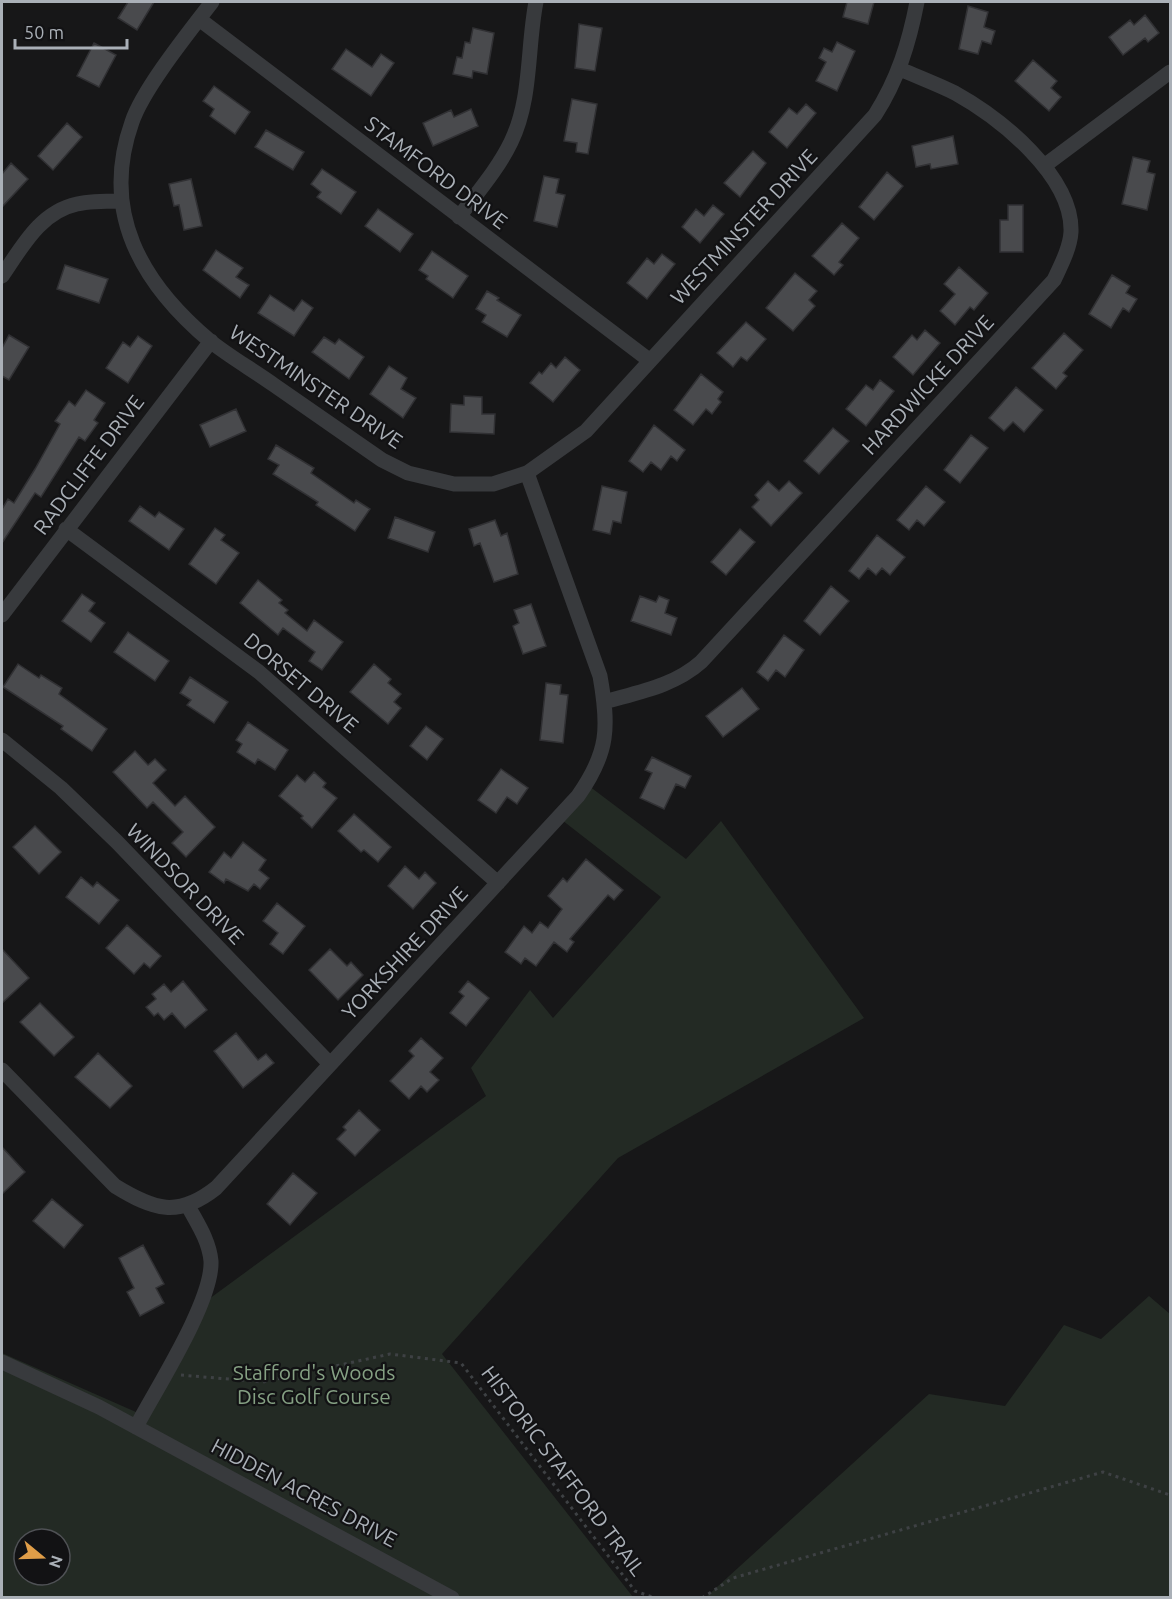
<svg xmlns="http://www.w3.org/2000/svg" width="1172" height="1599" font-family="Ubuntu,sans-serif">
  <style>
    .green { fill: #232a24; fill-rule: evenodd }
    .building { fill: #494a4d; stroke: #313134; stroke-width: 1.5 }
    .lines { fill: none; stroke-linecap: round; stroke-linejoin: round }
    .path { stroke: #3e4144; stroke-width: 3; stroke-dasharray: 3 4.5; stroke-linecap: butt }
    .minor { stroke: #383a3d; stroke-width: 15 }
    .labels { text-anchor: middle; stroke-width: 4.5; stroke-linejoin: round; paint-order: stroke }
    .street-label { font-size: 21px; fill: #aab0b7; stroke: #121214 }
    .park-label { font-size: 21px; fill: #85a083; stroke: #121214 }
  </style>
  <rect width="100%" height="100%" fill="#171718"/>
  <!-- green -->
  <path class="green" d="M 585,783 L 686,859 L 721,821 L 864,1018 L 618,1158 L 442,1354 L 633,1597 L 2,1597 L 2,1353 L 145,1416 L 209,1299 L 486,1096 L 471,1068 L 530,990 L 553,1018 L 661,897 L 558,817 ZM 24,1539 L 60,1539 L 60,1575 L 24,1575 Z
    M 1149,1296 L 1170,1314 L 1170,1597 L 706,1597 L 929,1394 L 1005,1406 L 1064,1325 L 1101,1339 Z"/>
  <!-- building -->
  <path class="building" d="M 128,2 L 154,2 L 137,30 L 118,18 Z
    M 847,2 L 874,2 L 868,24 L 843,17 Z
    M 968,6 L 988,12 L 984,27 L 995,31 L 991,44 L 982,41 L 978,54 L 959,49 Z
    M 1145,15 L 1159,33 L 1148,42 L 1145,38 L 1123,55 L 1109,37 L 1130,20 L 1134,25 Z
    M 579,24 L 602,28 L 595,71 L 575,68 Z
    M 473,28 L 494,33 L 487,74 L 473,71 L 472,78 L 453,74 L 457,57 L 462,58 L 465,42 L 470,43 Z
    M 837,42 L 855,51 L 837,91 L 816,81 L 826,62 L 819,58 L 824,48 L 832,52 Z
    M 94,43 L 116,55 L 99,87 L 77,76 Z
    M 346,49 L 372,67 L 381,54 L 394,63 L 371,96 L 332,69 Z
    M 1033,60 L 1057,81 L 1051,88 L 1061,97 L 1049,111 L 1015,81 Z
    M 214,86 L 250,112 L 235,134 L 210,116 L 214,109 L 203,101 Z
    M 572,99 L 597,104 L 588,154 L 576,152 L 577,143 L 564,141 Z
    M 806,104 L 816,113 L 787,148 L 769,132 L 789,108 L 797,114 Z
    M 471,109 L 478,126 L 433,146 L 423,123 L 451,110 L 454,117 Z
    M 67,123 L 82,137 L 53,170 L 38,156 Z
    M 266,130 L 304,152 L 293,170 L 255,147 Z
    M 953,136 L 958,164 L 931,169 L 930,164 L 916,167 L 912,146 Z
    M 753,151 L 766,163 L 740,197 L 724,183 Z
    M 1133,157 L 1150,161 L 1147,172 L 1155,174 L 1147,210 L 1122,204 Z
    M 11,163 L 28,179 L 2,207 L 2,174 Z
    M 322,169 L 356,192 L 341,214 L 317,197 L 321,192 L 311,184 Z
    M 887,172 L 903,186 L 874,220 L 859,207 Z
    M 544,176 L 559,179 L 556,193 L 565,195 L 557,227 L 534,221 Z
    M 191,179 L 202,226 L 184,230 L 179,205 L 174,206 L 169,184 Z
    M 713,205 L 724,214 L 700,243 L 682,227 L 696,209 L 704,216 Z
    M 1008,205 L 1023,205 L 1023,252 L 1000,252 L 1000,220 L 1008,220 Z
    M 378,209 L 413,234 L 400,252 L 365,226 Z
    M 842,223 L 859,238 L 839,262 L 843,265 L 834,275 L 812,256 Z
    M 216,250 L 243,268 L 236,277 L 249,285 L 240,298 L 203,270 Z
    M 432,251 L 468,276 L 453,298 L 426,279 L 428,276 L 419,270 Z
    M 662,254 L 675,264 L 647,299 L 627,283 L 647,258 L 654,264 Z
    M 65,265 L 108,279 L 99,303 L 57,289 Z
    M 959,267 L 988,293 L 974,310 L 970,307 L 955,325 L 940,311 L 955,294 L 944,284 Z
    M 795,273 L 817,291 L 809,300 L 815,306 L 793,331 L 766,308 Z
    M 1112,275 L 1130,286 L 1126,293 L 1137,299 L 1129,312 L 1123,308 L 1111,328 L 1089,314 Z
    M 487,291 L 499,298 L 497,300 L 521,315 L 507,337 L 482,322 L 486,315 L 476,309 Z
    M 270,295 L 294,311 L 302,300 L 313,308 L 294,336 L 258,313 Z
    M 746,322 L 766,339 L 747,361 L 741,357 L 733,367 L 717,353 Z
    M 925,330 L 940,343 L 913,375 L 893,357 L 912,335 L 917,340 Z
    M 1064,333 L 1083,350 L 1063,373 L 1067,376 L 1056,389 L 1032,368 Z
    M 9,335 L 29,347 L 9,380 L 2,376 L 2,348 Z
    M 138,336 L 152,346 L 128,383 L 106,368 L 123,342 L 130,347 Z
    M 324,337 L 335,344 L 339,339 L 364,357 L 349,379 L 312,352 Z
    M 565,357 L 580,370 L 553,402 L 530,383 L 539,372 L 542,374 L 551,363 L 556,368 Z
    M 389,366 L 407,378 L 401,389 L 416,398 L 403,418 L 370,394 Z
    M 701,374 L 723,392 L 718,399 L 721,402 L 712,414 L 706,409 L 693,425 L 674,410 Z
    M 880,380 L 894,391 L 866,426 L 846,409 L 866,385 L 873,390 Z
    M 1016,387 L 1043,410 L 1024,432 L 1013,422 L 1004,431 L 989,418 Z
    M 86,390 L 105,403 L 94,420 L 98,423 L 85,441 L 79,437 L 41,497 L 35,493 L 2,543 L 2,509 L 8,499 L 14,503 L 35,469 L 60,424 L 55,421 L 69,401 L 75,406 Z
    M 464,396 L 482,397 L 482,414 L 495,414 L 494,434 L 450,432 L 451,404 L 464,405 Z
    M 236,409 L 246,431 L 210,447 L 200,425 Z
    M 654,425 L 685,450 L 677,461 L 671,456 L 661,470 L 651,462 L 643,472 L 629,461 Z
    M 833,428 L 849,441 L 819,474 L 804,461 Z
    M 971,435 L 988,448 L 960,483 L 944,470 Z
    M 276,445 L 314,468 L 311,473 L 354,503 L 356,500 L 370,509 L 355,531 L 316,505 L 318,502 L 273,474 L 279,465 L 268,459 Z
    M 768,481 L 779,491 L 789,481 L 802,493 L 771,526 L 752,507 L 759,500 L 755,495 Z
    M 602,486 L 627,492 L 621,523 L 613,521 L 610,534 L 593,530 Z
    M 926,486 L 945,502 L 924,526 L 917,520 L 909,530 L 897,520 Z
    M 140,506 L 155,517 L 159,512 L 184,529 L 169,550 L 129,521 Z
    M 395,517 L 435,532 L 428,552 L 388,538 Z
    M 495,520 L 501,536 L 507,533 L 518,574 L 494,582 L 480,543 L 474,546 L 469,529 Z
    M 215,528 L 225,535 L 221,540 L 239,553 L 216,584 L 189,564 Z
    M 740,529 L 755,542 L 726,575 L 711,562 Z
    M 877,535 L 905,557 L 890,575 L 882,568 L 876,575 L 868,568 L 859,579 L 849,571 Z
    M 258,580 L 282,600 L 279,603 L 288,610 L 285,613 L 307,631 L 314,620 L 343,642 L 322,670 L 309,661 L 315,652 L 283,628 L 278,635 L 240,603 Z
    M 831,586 L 849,601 L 820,635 L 804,621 Z
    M 82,594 L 95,603 L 89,611 L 105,623 L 91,642 L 62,621 Z
    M 640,596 L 656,602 L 659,596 L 669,600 L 665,613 L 677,618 L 671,635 L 631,621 Z
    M 531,604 L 546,646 L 523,654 L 513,626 L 519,623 L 514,610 Z
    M 128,632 L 169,661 L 155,681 L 114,652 Z
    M 784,635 L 804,650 L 785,677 L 776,670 L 768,681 L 757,672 Z
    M 18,664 L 39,678 L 41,675 L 62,688 L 59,694 L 107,729 L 92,751 L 61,729 L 63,726 L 3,687 Z
    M 374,664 L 391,679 L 388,683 L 401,694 L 394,702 L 401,708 L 388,724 L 350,692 Z
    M 190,677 L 228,702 L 214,723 L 187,705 L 191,700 L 180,693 Z
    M 546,683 L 561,685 L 560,694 L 568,695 L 563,743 L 540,740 Z
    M 742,688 L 759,709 L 723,737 L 706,716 Z
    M 248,722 L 288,750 L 275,770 L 258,759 L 255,764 L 237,752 L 242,744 L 236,740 Z
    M 426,726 L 443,739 L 427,760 L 410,746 Z
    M 135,751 L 148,765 L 155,759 L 166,770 L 153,783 L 175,806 L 185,796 L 215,827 L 186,857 L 172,843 L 183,832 L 153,802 L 147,808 L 113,772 Z
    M 652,757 L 691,776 L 685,788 L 676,784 L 664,809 L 640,798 L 652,773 L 645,770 Z
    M 501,769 L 528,788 L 517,804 L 507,797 L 496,813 L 478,800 Z
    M 314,772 L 326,783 L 323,787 L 337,798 L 312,828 L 301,818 L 303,816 L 279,796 L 297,775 L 305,782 Z
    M 354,814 L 391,847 L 378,862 L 364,850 L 361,852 L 338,831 Z
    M 35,826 L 61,852 L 39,874 L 13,847 Z
    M 243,842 L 266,860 L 259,870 L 269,878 L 260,889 L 254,884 L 248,891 L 226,879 L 224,883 L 209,872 L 224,852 L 231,858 Z
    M 586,859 L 623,890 L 614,900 L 608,895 L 570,939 L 574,942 L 567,952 L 554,942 L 536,966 L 525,958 L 521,964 L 505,952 L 524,926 L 532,933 L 540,922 L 548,928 L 562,909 L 548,896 L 563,878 L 567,882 Z
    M 405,866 L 419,879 L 425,872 L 436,883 L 413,909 L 388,886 Z
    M 81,877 L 93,887 L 97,882 L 119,900 L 99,924 L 66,897 Z
    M 277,903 L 305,926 L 283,954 L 270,944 L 278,933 L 263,921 Z
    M 127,925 L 161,956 L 150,968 L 144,963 L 134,974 L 106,948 Z
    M 2,949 L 29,978 L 2,1003 Z
    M 330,949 L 347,966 L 351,962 L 363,975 L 338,1000 L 309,970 Z
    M 183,981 L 207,1010 L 185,1028 L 172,1013 L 164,1020 L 158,1013 L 154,1016 L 146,1007 L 156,999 L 152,994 L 164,984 L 171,992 Z
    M 468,981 L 489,998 L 466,1026 L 450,1013 L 464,996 L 459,992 Z
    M 40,1003 L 74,1037 L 54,1056 L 20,1022 Z
    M 236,1033 L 258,1060 L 266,1054 L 274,1063 L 243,1088 L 214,1051 Z
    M 421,1038 L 443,1058 L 430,1072 L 439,1080 L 427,1092 L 421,1086 L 409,1099 L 390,1081 L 414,1056 L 409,1051 Z
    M 98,1053 L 132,1086 L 110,1108 L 75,1077 Z
    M 359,1110 L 380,1130 L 355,1156 L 337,1139 L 346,1130 L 343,1127 Z
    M 2,1147 L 25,1172 L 2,1194 Z
    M 293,1173 L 317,1193 L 290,1225 L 267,1204 Z
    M 52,1199 L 83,1225 L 64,1248 L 33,1221 Z
    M 143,1245 L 164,1284 L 156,1288 L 164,1303 L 140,1316 L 127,1292 L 134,1288 L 119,1258 Z"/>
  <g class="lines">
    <!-- path -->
    <path class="path" d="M 181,1375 L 263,1382 L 390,1354 L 461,1363 L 635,1591 L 655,1598
      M 702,1598 L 733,1578 L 1103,1472 L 1170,1495"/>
    <!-- minor -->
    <path class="minor" d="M 212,2 C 189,32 143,89 132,122 C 100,212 141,283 210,341 C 230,357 253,370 274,385 C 310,410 346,435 382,460 L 408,473 L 454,484 L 493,484 L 527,473 L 586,431 L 875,115 C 898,79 909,43 917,2
      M 199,19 L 649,360
      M 1044,166 L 1170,72
      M 459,217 C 477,193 498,169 511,142 C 532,99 527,47 536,2
      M 2,276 C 22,247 40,212 77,204 C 91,201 106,201 120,201
      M 66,529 L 259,672 L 498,883
      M 2,615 L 211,341
      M 604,702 C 639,692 674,686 701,662 L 1054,280 C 1061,265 1070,248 1071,232 C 1073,176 1000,118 955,93 C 937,84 918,77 900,69
      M 2,740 L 61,788 L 117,842 L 330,1064
      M 2,1070 L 115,1186 C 154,1210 178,1218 216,1188 L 578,796 C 609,752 609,727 600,676 L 527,473
      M 2,1362 L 99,1407 L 452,1598
      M 136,1427 C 156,1389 213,1301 211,1261 C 209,1240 197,1223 188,1206"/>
  </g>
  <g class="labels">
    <!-- street labels -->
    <g class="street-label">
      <text transform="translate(436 173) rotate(37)" y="7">STAMFORD DRIVE</text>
      <text transform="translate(744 227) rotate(-47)" y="7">WESTMINSTER DRIVE</text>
      <text transform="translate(928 385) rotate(-47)" y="7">HARDWICKE DRIVE</text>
      <text transform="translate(316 387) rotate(34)" y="7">WESTMINSTER DRIVE</text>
      <text transform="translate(89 465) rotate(-53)" y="7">RADCLIFFE DRIVE</text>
      <text transform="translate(301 683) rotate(40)" y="7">DORSET DRIVE</text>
      <text transform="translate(185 884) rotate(46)" y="7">WINDSOR DRIVE</text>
      <text transform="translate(405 953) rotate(-47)" y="7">YORKSHIRE DRIVE</text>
      <text transform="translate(563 1471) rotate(53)" y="7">HISTORIC STAFFORD TRAIL</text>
      <text transform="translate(304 1493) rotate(28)" y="7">HIDDEN ACRES DRIVE</text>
    </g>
    <!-- park labels -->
    <g class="park-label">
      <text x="314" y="1380">Stafford's Woods<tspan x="314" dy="24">Disc Golf Course</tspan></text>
    </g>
  </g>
  <!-- border -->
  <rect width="1172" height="1599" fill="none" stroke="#aab0b7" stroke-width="6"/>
  <!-- north arrow -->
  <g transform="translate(42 1557) rotate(109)"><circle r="28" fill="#121214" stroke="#4f5155" stroke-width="1.5"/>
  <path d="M0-4.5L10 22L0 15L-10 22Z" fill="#df9d48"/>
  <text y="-9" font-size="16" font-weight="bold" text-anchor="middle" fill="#aab0b7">N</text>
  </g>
  <!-- scale -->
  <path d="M15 39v9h112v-9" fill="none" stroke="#aab0b7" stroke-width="3"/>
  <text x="24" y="39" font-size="18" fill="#aab0b7" stroke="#121214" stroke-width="4.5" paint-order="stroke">50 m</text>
</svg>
